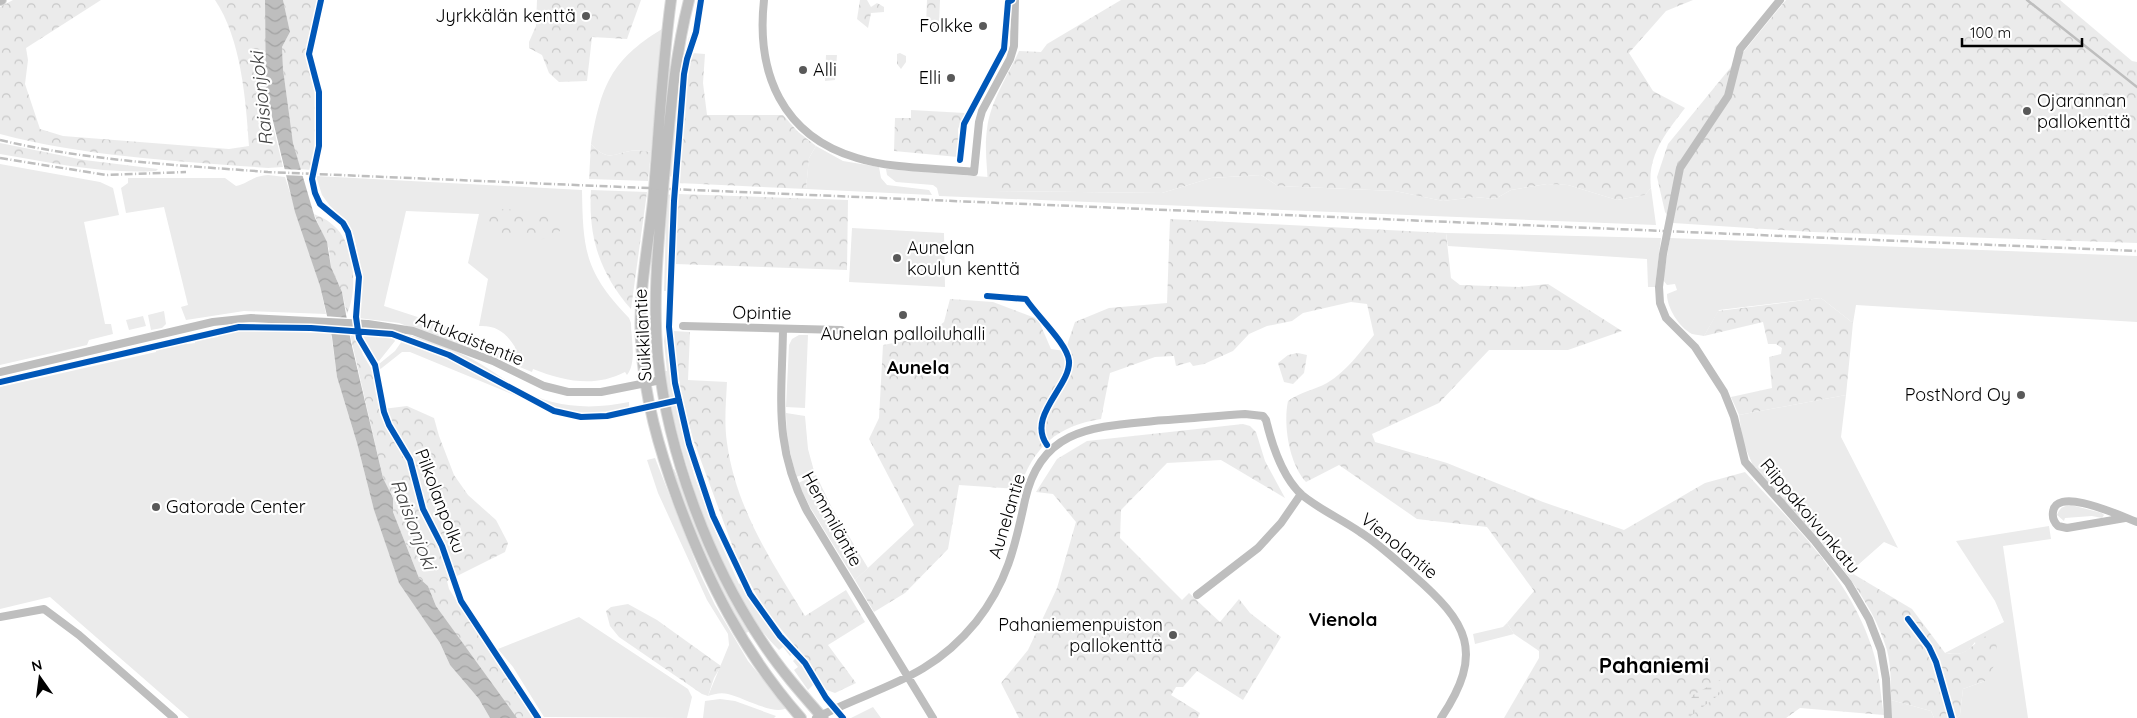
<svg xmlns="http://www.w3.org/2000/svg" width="2137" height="718" font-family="Quicksand,sans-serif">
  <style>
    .green { fill: #ebebeb }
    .forest { fill: url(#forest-crowns) }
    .wetland { fill: url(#wetland-marsh) }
    .water { fill: url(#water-waves) }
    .pier { fill: #fff }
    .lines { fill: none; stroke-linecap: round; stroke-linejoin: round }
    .stream { stroke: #bebebe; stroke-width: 2.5 }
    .major-casing { stroke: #dbdbdb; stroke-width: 12 }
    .minor { stroke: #bebebe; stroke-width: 8 }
    .major { stroke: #bebebe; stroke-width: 10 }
    .rail { stroke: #bebebe; stroke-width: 2.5; stroke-dasharray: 8 2.5 1 2.5; stroke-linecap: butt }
    .cycleway-casing { stroke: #fff; stroke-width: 9 }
    .cycleway { stroke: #0057b8; stroke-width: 6 }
    .poi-dot { fill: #595959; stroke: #fff; stroke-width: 2 }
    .labels { text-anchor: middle; stroke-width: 4.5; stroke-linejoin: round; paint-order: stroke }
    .poi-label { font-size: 18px; fill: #000; stroke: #fff; text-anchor: end }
    .street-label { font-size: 18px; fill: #000; stroke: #fff }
    .water-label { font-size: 19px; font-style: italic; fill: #434343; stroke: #fff }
    .neighbourhood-label { font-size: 19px; font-weight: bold; fill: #000; stroke: #fff }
    .district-label { font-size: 22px; font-weight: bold; fill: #000; stroke: #fff }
  </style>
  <defs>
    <pattern id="forest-crowns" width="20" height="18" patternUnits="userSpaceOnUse" patternTransform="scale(1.25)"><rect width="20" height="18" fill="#ebebeb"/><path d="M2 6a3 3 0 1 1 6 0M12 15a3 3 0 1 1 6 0" fill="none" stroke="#c8c8c8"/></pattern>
    <pattern id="wetland-marsh" width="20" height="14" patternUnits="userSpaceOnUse" patternTransform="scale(1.25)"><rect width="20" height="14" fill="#ebebeb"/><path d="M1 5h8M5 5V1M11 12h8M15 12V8" fill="none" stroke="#c8c8c8"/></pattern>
    <pattern id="water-waves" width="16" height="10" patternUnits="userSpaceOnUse" patternTransform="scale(1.25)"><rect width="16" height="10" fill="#bebebe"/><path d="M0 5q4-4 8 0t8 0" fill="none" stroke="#a2a2a2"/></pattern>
  </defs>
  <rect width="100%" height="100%" fill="#fff"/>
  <!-- green -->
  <path class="green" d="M 662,29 L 651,152 C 644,151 637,150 630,151 C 610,155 608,161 591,144 C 601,86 611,60 662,29 Z
    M 689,37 L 692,38 L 684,63 L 673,177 L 669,176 L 678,85 Z
    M 816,146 L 843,161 L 879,167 L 881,178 L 887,185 L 929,190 L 932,195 L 806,189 L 809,158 Z
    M 0,164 L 100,182 L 113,188 L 119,215 L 84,222 L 105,324 L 111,324 L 113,334 L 89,340 L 87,345 L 0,365 Z
    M 886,169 L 988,177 L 988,191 L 1162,193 L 1211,178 L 1261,175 L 1278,186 L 1395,191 L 1443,201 L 1475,197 L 1495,199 L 1511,190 L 1547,184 L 1568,185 L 1617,200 L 1645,195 L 1651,188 L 1656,225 L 939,196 L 937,188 L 933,185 L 896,182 L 887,175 Z
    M 268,175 L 285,177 L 320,286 L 326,314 L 244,311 L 186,320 L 181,307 L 188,305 L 164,207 L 126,213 L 121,188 L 128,183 L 128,178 L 225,178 L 236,186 C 249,183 252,176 268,175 Z
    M 316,176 L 582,190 C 583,251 585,272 629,318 L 631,323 C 631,339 637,362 627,375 L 625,372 C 594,388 564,381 533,369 L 532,372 L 488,354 L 489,347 L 514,356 L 515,347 C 506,333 497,325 479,326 L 488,279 L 468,263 L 479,214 L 406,211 L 384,306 L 442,325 L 476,339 L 471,350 L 399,323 L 358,318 L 363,279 L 354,236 L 347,222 L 330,206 L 322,195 Z
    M 667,194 L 671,195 L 667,291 L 664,291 Z
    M 852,228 L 944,233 L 945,287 L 849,282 Z
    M 1446,233 L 1661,238 L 1655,287 L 1648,287 L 1647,259 L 1448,246 Z
    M 1670,238 L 2137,256 L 2137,322 L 1856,305 L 1853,323 L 1821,298 L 1719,310 L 1704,336 C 1701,335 1695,335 1692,334 C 1679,327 1667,308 1667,294 L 1677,290 L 1675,284 L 1667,285 L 1663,280 Z
    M 164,311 L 166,324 L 162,328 L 151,330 L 148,315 Z
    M 143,316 L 146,326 L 129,330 L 126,320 Z
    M 667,320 L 667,333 L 675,393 L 675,397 L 669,399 L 665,371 L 667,371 L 664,341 Z
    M 240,330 L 331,333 L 337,377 L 357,443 L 374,510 L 399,582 L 440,643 L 450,665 L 479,699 L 490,718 L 189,718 L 50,597 L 0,609 L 0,387 L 156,352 L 156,348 L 187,341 L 187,344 L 195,343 L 195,340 L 218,337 L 218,334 Z
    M 361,334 L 393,337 L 395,341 L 379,361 L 374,361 Z
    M 409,335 C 428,340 449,347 466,356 C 485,365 501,378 518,388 C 552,408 591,410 629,402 L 629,407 C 576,437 514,387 469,363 C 449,353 429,345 409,337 Z
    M 799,335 L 808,335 L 805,408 L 786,407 L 789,345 L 792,339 Z
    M 402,341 L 466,365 L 531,402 L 410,352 L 402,352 L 378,371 L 379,364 L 395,351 Z
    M 1846,395 L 1841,437 L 1898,548 L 1884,542 L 1850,572 L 1763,465 L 1754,468 L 1743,442 L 1739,415 Z
    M 676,403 L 694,475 L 716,533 L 739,584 L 741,583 L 762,618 L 793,654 L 790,656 L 783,647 L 779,650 C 724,598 688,477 670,405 Z
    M 786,413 L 805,416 L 808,449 L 814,471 L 796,477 L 787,439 Z
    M 655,458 L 701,576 L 715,605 L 748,661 L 784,705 L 786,708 C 775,716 742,697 728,694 C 721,692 714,694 708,696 L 729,645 L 728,634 L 707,600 L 658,493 L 647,460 Z
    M 674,469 L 730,599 L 750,631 L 746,633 C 713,598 690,515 672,470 Z
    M 816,475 L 832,508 L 868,568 L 855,580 L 810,507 L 798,483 Z
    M 2071,505 L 2102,513 L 2104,515 L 2102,518 L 2092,516 L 2065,518 L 2064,521 L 2057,515 C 2060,507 2064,506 2071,505 Z
    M 2049,526 L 2051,539 L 2003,546 L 2028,718 L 1957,718 L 1960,715 L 1963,689 L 1985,681 L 1975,642 C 1967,654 1960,655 1945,653 L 2004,622 L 1995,601 L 1956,541 Z
    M 579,617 L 688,689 L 692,697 L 687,718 L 544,717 L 513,667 L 498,649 Z
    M 1507,623 L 1514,634 L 1475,644 L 1473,634 L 1503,627 Z
    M 796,658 C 805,663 812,674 813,685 L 808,690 L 794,670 L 798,667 L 793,661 Z
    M 720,699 L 735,701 L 776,716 L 774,718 L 703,718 L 705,701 Z
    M 1891,700 L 1931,711 L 1934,718 L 1891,718 Z
    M 873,707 L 881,718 L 851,718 Z"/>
  <!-- forest -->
  <path class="forest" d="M 13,0 L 101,0 L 26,48 L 28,60 L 25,84 L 40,129 L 63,136 L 229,149 L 249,146 C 246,100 241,38 215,0 L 265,0 L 268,105 L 283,167 L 268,168 C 178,161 87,157 0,134 L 0,7 Z
    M 283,0 L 321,0 L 309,54 L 319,92 L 319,146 L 312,170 L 300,169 L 293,143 L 283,69 L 282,47 L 290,32 Z
    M 537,0 L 641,0 L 627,39 L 592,37 L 587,81 L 559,82 L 549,73 L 542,55 L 529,48 L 529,42 L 536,26 Z
    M 860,0 L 867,0 L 871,7 L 877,3 L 884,7 L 884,12 L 871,13 L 868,28 L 857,19 Z
    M 927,0 L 940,0 L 939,24 L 932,28 L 926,26 Z
    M 1121,0 L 1693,0 L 1666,11 L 1629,53 L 1653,91 L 1685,108 C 1666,133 1647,155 1651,188 L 1645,195 L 1617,200 L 1568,185 L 1547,184 L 1511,190 L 1495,199 L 1475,197 L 1443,201 L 1395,191 L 1278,186 L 1261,175 L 1211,178 L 1162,193 L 988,191 C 988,170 984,151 987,129 C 990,102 1008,75 1019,51 L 1041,52 L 1047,44 Z
    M 1786,0 L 2060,0 L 2132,61 L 2137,62 L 2137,243 L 1813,232 L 1673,223 L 1665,212 L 1657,177 L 1668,144 Z
    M 692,53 L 705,54 L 703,83 L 707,115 L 783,115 L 797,131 L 816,146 L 809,158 L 806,189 L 678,183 L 688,70 Z
    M 900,53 L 906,56 L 906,62 L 901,69 L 897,64 L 897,54 Z
    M 826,55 L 837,55 L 835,80 L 825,81 Z
    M 911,110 L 965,113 L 958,129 L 958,157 L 894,151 L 895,118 L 911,118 Z
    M 0,143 L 84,160 L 158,169 L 156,171 C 103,174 52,163 0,154 Z
    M 591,144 C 608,161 610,155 630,151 C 637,150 644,151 651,152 L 648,181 L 589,179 Z
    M 591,190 L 647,192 L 631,309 C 600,274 588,237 591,190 Z
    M 678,194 L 848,200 L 847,270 L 675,264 Z
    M 506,209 L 550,213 L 560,217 L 563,224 C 556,250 514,236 494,233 L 489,229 L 487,214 L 493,210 Z
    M 314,214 C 321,217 328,220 334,226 C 355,244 358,290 347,314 L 342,292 L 331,267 L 329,249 Z
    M 1170,219 L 1446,233 L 1451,278 L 1460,285 L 1519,287 L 1548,284 L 1622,331 L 1568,350 L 1489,350 L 1439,403 L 1372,434 L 1375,442 L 1447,463 L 1543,502 L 1624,530 L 1705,483 L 1745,472 C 1795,526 1851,579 1873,651 C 1880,672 1880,694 1884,715 L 1800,708 L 1786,718 L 1504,718 L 1539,658 L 1539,651 L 1514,634 L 1507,623 L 1534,591 L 1487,527 L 1417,519 L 1339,465 L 1306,482 C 1289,464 1283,424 1288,401 C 1300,392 1314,390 1327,383 C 1347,371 1360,352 1374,335 L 1367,304 L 1351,302 L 1303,313 L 1292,321 L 1267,326 L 1249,334 L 1233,351 L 1204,364 L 1193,366 L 1190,362 L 1176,366 L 1174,356 L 1155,357 L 1110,373 L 1101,419 C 1056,426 1034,447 1019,489 L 959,485 L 948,549 L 905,593 L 874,612 L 855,580 L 914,525 L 869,439 L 879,418 L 883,345 L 925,337 L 944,322 L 950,299 L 993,302 L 1038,319 L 1051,349 L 1065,351 L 1075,322 L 1109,308 L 1167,303 Z
    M 1821,298 L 1853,323 L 1846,395 L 1739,415 L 1731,397 L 1772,388 L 1769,357 L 1781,354 L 1782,348 L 1776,344 L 1768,344 L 1763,322 L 1704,336 L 1718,311 Z
    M 673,331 L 690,332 L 688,380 L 727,382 C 726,402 724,423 727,443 C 736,508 771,561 805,616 L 846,590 L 865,622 L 828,645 L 856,683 L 835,693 L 824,689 L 807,661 L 763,607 L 738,561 L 693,439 L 681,394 Z
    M 350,334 L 356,334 L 363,355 L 371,368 L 383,409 L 407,406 L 434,418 L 439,436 L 454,475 L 468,495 L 496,520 L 508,543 L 505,552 L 447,581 L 449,589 L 533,718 L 517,718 L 514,715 L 436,606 L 428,586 L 419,578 L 393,512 L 393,498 L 383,478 Z
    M 1298,353 L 1307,355 L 1304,373 L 1293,384 L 1284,382 L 1278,363 L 1288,355 Z
    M 1243,424 L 1250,426 L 1256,432 L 1265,461 L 1285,498 L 1221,460 L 1167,463 L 1121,510 L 1120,538 L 1182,600 L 1189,593 L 1220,622 L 1239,599 L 1250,613 L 1281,637 L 1243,700 L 1197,671 L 1183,687 L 1176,687 L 1171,695 L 1200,713 L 1198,718 L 1019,718 L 1001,683 L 1028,650 L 1057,588 L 1076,522 L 1053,494 L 1036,492 L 1057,459 L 1087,441 Z
    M 1763,465 L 1850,572 L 1912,609 L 1945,653 C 1969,657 1968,646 1986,636 L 1996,641 L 1998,659 L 1985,681 L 1963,689 L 1960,715 L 1957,718 L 1934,718 L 1931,711 L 1891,700 C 1891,683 1891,666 1887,650 C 1868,584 1800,519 1754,468 Z
    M 628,604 L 657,620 L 721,666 L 714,678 L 708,696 L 702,694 L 619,637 L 610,626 L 606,611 L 611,607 Z"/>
  <!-- wetland -->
  <path class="wetland" d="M 1720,680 L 1722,686 L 1720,694 L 1688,718 L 1677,718 L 1682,715 L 1693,695 Z"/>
  <!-- water -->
  <path class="water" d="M 265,0 L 283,0 L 290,32 L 282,47 L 283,69 L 293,143 L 315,218 L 327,242 L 331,267 L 342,292 L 351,342 L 383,478 L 393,498 L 393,512 L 419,578 L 428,586 L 436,606 L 517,718 L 490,718 L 479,699 L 450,665 L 440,643 L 399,583 L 374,510 L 357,443 L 337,377 L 332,337 L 320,286 L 295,212 L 266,92 Z"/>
  <!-- pier -->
  <path class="pier" d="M 281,169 L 303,170 L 306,176 L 282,175 Z
    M 324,316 L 350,318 L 352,333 L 328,332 Z"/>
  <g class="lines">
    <!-- stream -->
    <path class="stream" d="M 2027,0 L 2137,87"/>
    <defs>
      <path id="major" d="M 0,0 L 1,0
        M 671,0 C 662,67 659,134 653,201 C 648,248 638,294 641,342 C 644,397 659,449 678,501 C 708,582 743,652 801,718
        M 689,0 C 674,59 670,118 664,178 C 659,238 652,298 658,358 C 668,452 708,561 761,640 C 779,668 801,693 823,718"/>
    </defs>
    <!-- major casing -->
    <use href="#major" class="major-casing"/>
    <!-- minor -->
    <path class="minor" d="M 764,0 C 756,73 782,136 857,158 C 892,169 937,168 974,172 L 979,122 L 982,111 L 1010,59 L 1014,46 L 1015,0
      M 1780,0 L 1740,49 L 1728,96 L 1680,168 L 1663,254 L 1659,287 L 1660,303 L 1666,318 L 1695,347 L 1724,392 L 1734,417 L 1745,462 L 1814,540 L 1848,583 L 1869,619 L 1881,650 L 1886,679 L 1888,718
      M 683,326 L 841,330
      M 783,329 C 782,400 773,445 807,511 L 933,718
      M 0,372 L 213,322 L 251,318 L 368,324 L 413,331 L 493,361 L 544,386 L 568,392 L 601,392 L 661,380
      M 2125,518 L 2067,528 L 2058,526 C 2054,522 2052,518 2053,512 C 2056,485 2123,517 2137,522
      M 1197,595 L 1258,548 L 1281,523 L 1301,494
      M 0,617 L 44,609 L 79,635 L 174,718
      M 816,718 C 878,686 928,681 976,622 C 1007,583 1015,547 1025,500 C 1041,428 1093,427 1154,421 C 1185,419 1215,416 1245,414 L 1263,416 L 1266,420 C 1272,445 1282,477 1302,495 C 1319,509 1341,519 1360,532 C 1379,544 1396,560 1413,575 C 1468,623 1485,652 1441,718"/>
    <!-- major -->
    <use href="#major" class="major"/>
    <!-- rail -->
    <path class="rail" d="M 0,140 C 89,161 177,165 268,172 L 2137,251
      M 0,158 L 106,175 L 186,172"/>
    <defs>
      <path id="cycleway" d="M 321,0 L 309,54 L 319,92 L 319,146 L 312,179 L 315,193 L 320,204 L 343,223 L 348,232 L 359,277 L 356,317 L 359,338 L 375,365 L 384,412 L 389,425 L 410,460 L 423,509 L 442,546 L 461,601 L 538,718
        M 701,0 L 696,32 L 687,59 L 684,74 L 674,201 L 669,327 L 675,383 L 689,444 L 713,516 L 750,594 L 780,636 L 805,663 L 826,698 L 843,718
        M 960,160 L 964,124 L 1004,49 L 1008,2 L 1012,0
        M 987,296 L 1026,299 C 1035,314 1068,344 1069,361 C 1071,386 1026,416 1047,445
        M 0,382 L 239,327 L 311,328 L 392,334 L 449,355 L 554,411 L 581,417 L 607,416 L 679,400
        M 1908,619 L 1929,647 L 1936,662 L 1952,718"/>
    </defs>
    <!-- cycleway casing -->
    <use href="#cycleway" class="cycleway-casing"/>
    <!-- cycleway -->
    <use href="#cycleway" class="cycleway"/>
  </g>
  <!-- markers -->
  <g class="poi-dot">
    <circle cx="586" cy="16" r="5"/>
    <circle cx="983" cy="26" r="5"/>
    <circle cx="803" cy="70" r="5"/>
    <circle cx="951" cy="78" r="5"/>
    <circle cx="2027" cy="111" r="5"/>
    <circle cx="897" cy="258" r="5"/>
    <circle cx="903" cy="315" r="5"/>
    <circle cx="2021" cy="395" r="5"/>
    <circle cx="156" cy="507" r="5"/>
    <circle cx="1173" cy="635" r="5"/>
  </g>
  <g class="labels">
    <!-- poi labels -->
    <g class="poi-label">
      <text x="576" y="22">Jyrkkälän kenttä</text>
      <text x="973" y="32">Folkke</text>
      <text x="813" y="76" text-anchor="start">Alli</text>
      <text x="941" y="84">Elli</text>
      <text x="2037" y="107" text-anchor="start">Ojarannan<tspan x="2037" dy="21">pallokenttä</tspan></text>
      <text x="907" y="254" text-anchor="start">Aunelan<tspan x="907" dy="21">koulun kenttä</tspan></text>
      <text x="903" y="340" text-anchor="middle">Aunelan palloiluhalli</text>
      <text x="2011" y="401">PostNord Oy</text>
      <text x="166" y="513" text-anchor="start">Gatorade Center</text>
      <text x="1163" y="631">Pahaniemenpuiston<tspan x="1163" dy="21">pallokenttä</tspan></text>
    </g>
    <!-- street labels -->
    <g class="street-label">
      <text transform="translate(762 313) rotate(1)" y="6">Opintie</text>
      <text transform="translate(643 335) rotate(-93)" y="6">Suikkilantie</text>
      <text transform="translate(470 339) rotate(22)" y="6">Artukaistentie</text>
      <text transform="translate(440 501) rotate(69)" y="6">Pilkolanpolku</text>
      <text transform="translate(1007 516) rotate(-73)" y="6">Aunelantie</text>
      <text transform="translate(1810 516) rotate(50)" y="6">Riippakoivunkatu</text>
      <text transform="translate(832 519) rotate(61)" y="6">Hemmiläntie</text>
      <text transform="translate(1399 546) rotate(39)" y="6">Vienolantie</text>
    </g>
    <!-- water labels -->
    <g class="water-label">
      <text transform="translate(261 99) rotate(-96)" y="7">Raisionjoki</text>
      <text transform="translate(414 524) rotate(69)" y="7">Raisionjoki</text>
    </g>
    <!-- neighbourhood labels -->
    <g class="neighbourhood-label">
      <text x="918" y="374">Aunela</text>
      <text x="1343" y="626">Vienola</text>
    </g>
    <!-- district labels -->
    <g class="district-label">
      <text x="1654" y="673">Pahaniemi</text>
    </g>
  </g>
  <!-- north arrow -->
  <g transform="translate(40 678) rotate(346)" stroke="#ffffff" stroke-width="4" paint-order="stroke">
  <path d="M0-4L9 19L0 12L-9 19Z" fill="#000000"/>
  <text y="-8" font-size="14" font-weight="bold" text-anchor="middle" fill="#000000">N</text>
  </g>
  <!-- scale -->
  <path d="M1962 38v8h120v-8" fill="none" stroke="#000000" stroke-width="2.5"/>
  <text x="1970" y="38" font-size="15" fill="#000000" stroke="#ffffff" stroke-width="4" paint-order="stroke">100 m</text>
</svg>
